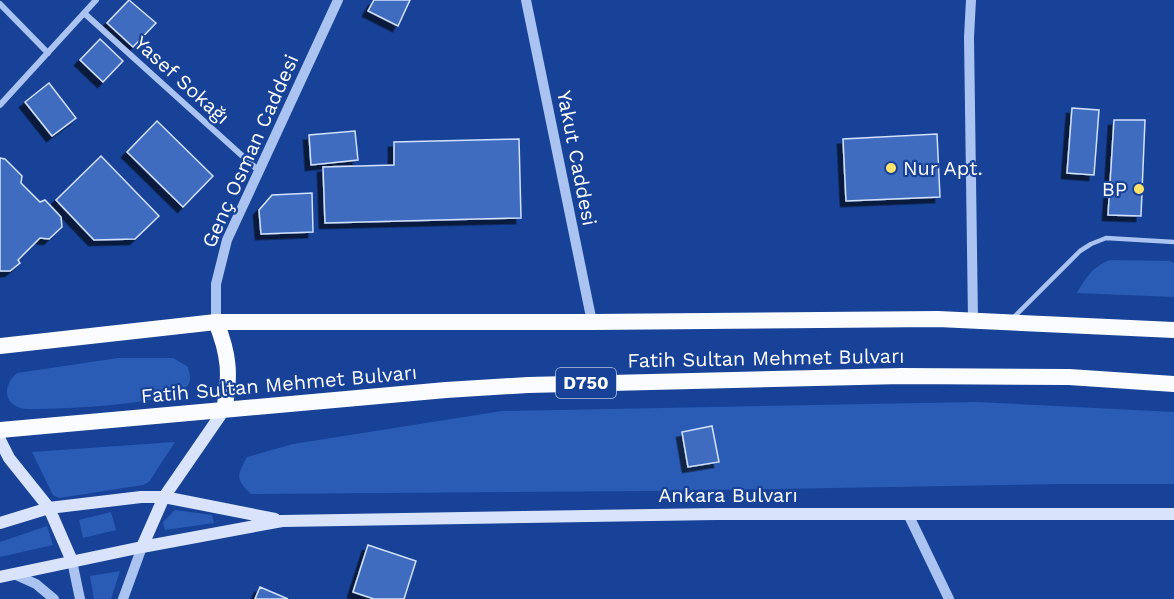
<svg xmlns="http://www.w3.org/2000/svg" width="1174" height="599" font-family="'Work Sans',sans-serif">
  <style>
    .green { fill: #2a5cb6 }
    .building { fill: #3f6cbf; stroke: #d2e1fc; stroke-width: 1.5; filter: url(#shadow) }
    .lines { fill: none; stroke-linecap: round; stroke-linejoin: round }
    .service { stroke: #aac3f1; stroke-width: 4.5 }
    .minor { stroke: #aac3f1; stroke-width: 6 }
    .tertiary { stroke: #aac3f1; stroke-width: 10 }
    .secondary { stroke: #d9e4fc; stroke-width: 12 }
    .trunk { stroke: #fafcff; stroke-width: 16 }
    .poi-dot { fill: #ffe36b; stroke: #174298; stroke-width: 2 }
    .labels { text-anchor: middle; stroke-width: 4.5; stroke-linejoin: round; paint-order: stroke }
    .shield { fill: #174298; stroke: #b9c6e0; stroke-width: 1.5 }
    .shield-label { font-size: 18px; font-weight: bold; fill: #fff }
    .street-label { font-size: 20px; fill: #fff; stroke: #174298 }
    .poi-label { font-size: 20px; fill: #fff; stroke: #174298; text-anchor: start }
  </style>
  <defs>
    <filter id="shadow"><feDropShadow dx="-5.5" dy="5.5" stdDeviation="0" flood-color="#0009"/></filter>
  </defs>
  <rect width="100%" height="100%" fill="#174298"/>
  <!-- green -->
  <path class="green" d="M 1110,260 L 1170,261 L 1174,263 L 1174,297 L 1077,293 C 1086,278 1092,267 1110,260 Z
    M 118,358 L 173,358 L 188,367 C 189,373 192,379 188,385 C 174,406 55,409 27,409 C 4,407 1,387 17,373 Z
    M 976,402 L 1174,412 L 1174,484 L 1066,484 L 651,491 L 251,494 C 235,479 237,476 247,457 L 293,444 L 502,411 Z
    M 175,442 L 149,482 L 143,485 L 59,498 L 53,495 L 32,452 Z
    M 175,510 L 212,515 L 214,523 L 165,530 L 163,522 Z
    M 111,512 L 116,530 L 83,538 L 79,520 Z
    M 47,526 L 53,545 L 0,557 L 0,542 Z
    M 120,571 L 111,599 L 94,599 L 90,576 Z"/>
  <!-- building -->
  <path class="building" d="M 129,0 L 156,23 L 133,47 L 107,23 Z
    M 374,0 L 410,0 L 398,26 L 368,11 Z
    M 100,39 L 123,61 L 103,82 L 80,60 Z
    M 49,83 L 76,118 L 52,136 L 25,102 Z
    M 1072,108 L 1099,110 L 1094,175 L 1067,173 Z
    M 1114,120 L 1145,120 L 1141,216 L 1108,215 Z
    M 157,121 L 213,176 L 183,207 L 127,152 Z
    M 355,131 L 358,160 L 311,165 L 309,135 Z
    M 937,134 L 940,197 L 846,201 L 843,139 Z
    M 519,139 L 521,218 L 325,223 L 323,167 L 394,165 L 394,142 Z
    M 101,156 L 159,216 L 135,239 L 94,240 L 56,200 Z
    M 0,158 L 5,159 L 22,176 L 21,183 L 40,202 L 45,200 L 61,217 L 62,227 L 49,239 L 40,238 L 18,260 L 20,263 L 10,271 L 0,271 Z
    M 312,193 L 313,232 L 261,234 L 259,210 L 272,195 Z
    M 712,426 L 719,462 L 688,467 L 682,432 Z
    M 368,545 L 416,561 L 404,599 L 374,599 L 353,592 Z
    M 260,587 L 288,599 L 255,599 Z"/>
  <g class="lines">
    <!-- service -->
    <path class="service" d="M 1013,318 L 1080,251 L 1091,244 L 1106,238 L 1174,242"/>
    <!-- minor -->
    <path class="minor" d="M 0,4 L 48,53
      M 84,13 L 259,171
      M 0,105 L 96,0"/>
    <!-- tertiary -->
    <path class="tertiary" d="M 526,0 L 592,322
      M 971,0 L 969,37 L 973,320
      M 216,322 L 216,284 L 227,240 L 338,0
      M 908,514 L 949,599
      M 72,561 L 80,599
      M 14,574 L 36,584 L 54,599
      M 123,599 L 142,547"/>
    <!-- secondary -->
    <path class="secondary" d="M 0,440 L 9,458 L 49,508 L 72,561
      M 0,523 L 49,508 L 141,497 L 164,497 L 275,519
      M 142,547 L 282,521 L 716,514 L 1174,514
      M 0,577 L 142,547 L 164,497 L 224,410"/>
    <!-- trunk -->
    <path class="trunk" d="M 216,322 C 229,354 231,375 224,410
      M 0,346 L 216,322 L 592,322 L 938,319 L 1174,330
      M 0,430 L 446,390 L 528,385 L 902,376 L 1069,377 L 1174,384"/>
  </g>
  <!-- markers -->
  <g class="poi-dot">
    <circle cx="891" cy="168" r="6"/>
    <circle cx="1139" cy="189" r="6"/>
  </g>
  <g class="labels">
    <!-- shield labels -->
    <rect class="shield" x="556" y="368" width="60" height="30" rx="4.5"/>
    <g class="shield-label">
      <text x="586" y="389">D750</text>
    </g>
    <!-- street labels -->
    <g class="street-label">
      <text transform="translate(182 80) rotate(42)" y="7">Yasef Sokağı</text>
      <text transform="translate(250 151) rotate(-66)" y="7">Genç Osman Caddesi</text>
      <text transform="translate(577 158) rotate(79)" y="7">Yakut Caddesi</text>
      <text transform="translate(766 358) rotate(-1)" y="7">Fatih Sultan Mehmet Bulvarı</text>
      <text transform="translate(279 384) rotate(-5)" y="7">Fatih Sultan Mehmet Bulvarı</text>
      <text x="728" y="502">Ankara Bulvarı</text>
    </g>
    <!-- poi labels -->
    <g class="poi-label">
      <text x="903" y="175">Nur Apt.</text>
      <text x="1127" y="196" text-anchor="end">BP</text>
    </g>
  </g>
</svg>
